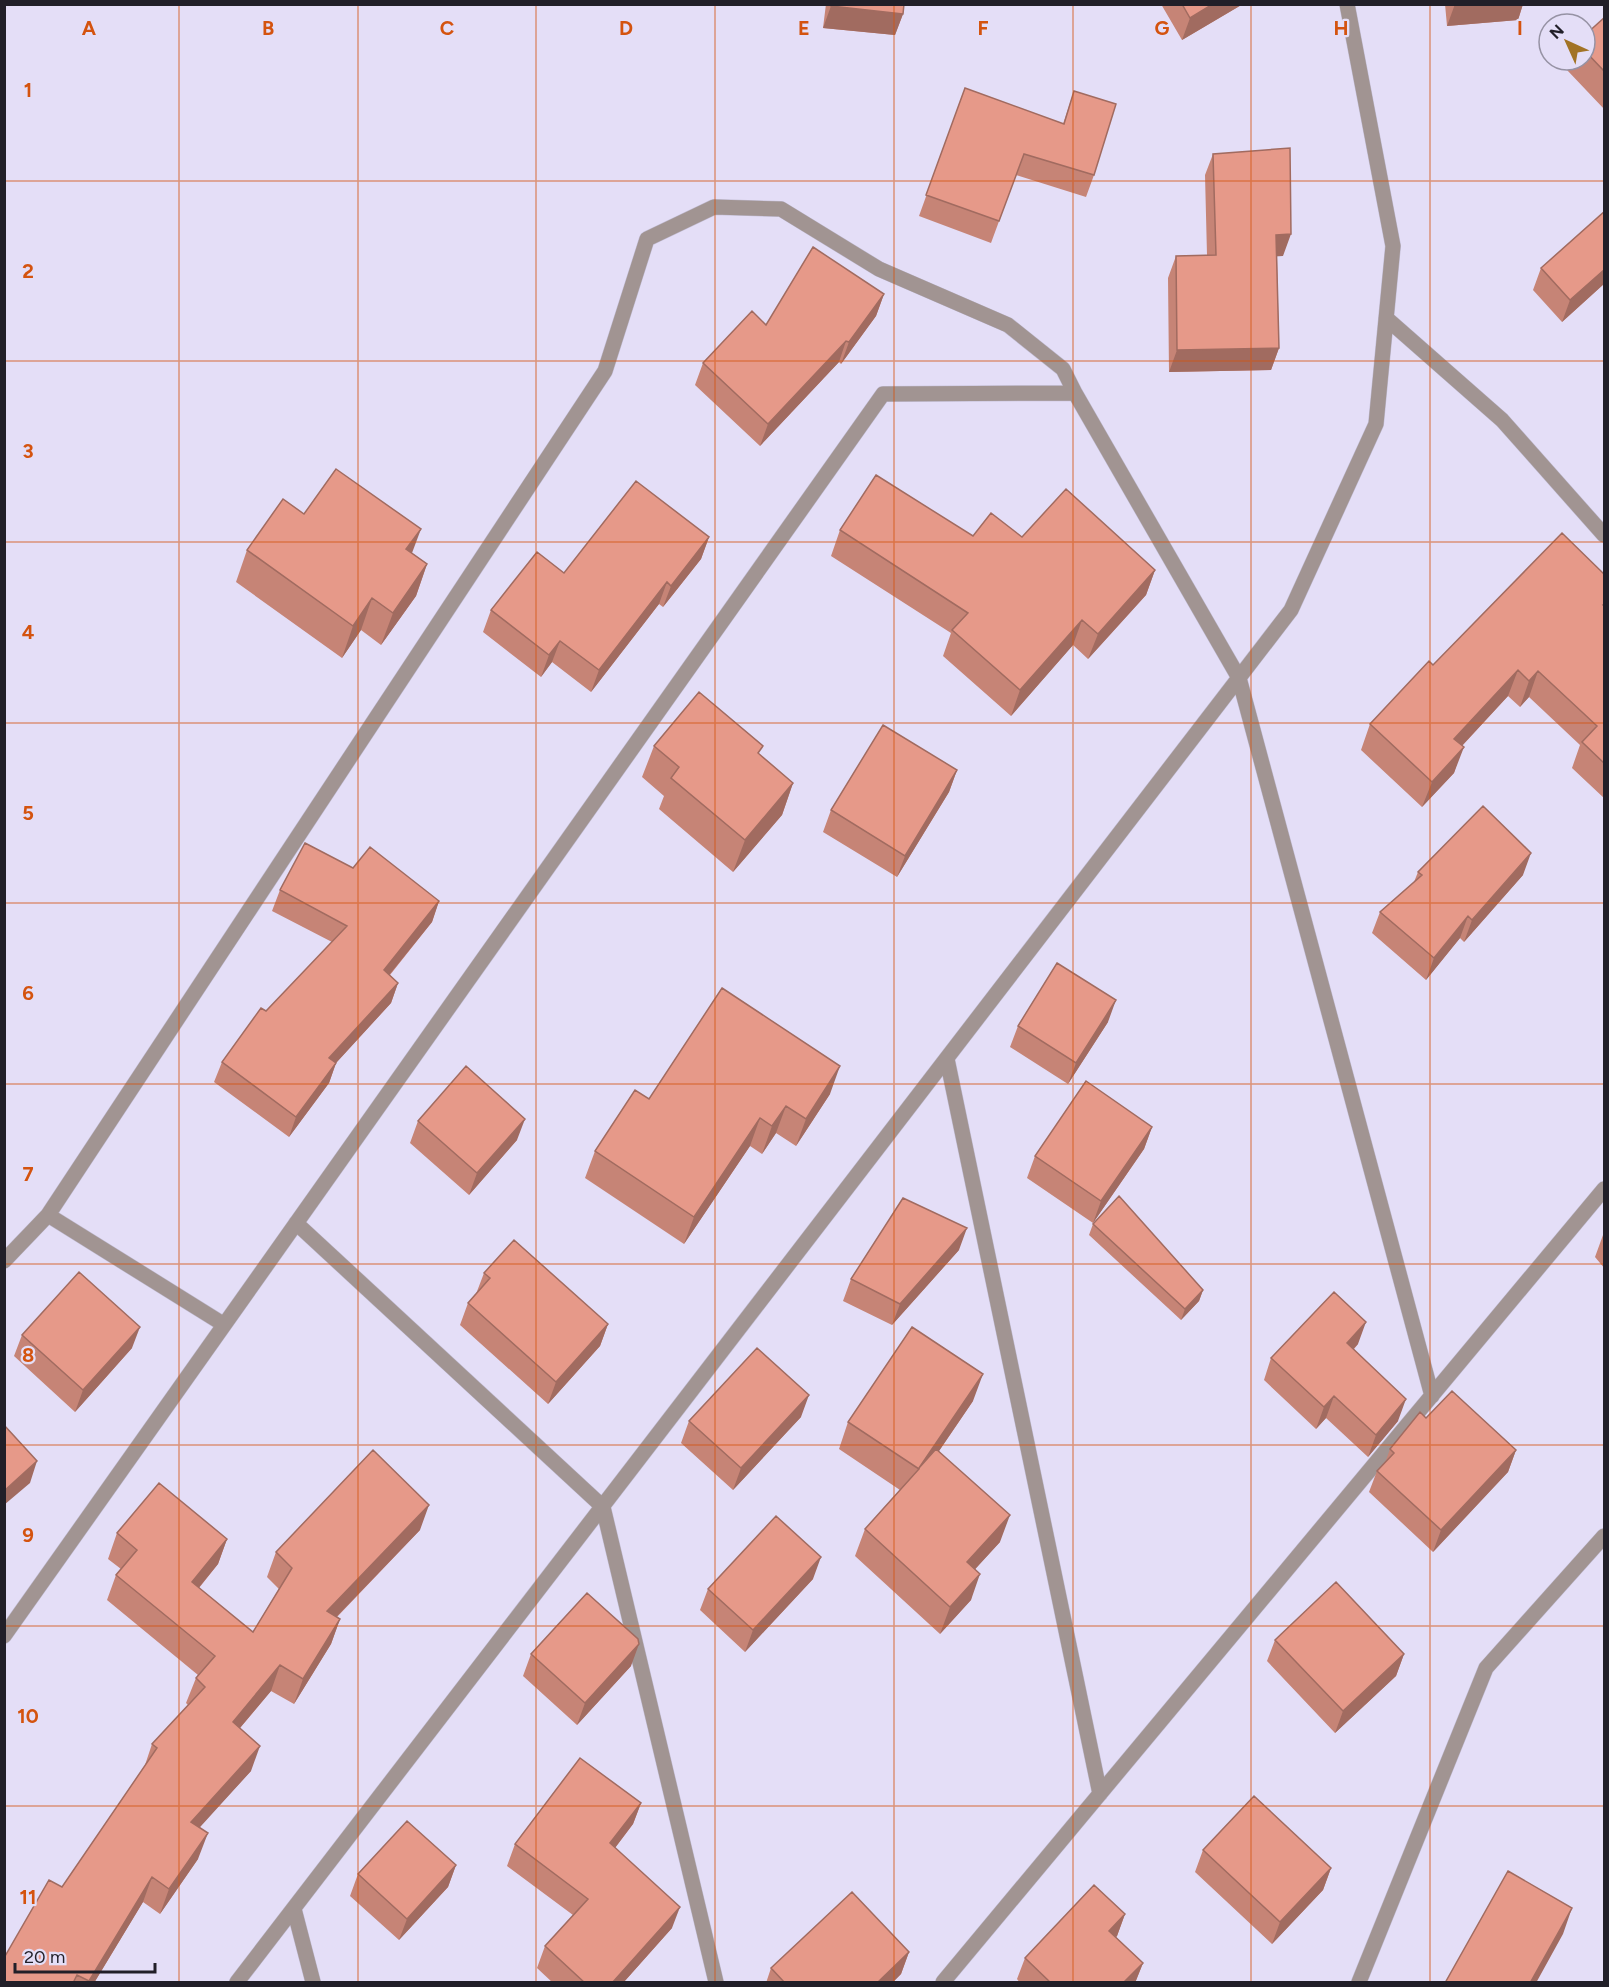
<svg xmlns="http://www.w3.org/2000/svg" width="1609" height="1987" font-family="Figtree,sans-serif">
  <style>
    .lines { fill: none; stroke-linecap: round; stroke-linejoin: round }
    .minor-casing { stroke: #c1bcd2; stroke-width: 16 }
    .minor { stroke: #a19492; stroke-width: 15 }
    .wall { fill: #c68476 }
    .shaded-wall { fill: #a16b60 }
    .building { fill: #e69989; stroke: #a16b60; stroke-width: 1.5 }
    .grid { fill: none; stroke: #d4530f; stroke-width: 1.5; stroke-opacity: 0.55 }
    .grid-label { font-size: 20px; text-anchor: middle; font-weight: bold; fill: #d4530f; stroke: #e4def7; stroke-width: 4.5; stroke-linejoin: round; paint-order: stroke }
  </style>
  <rect width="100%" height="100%" fill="#e4def7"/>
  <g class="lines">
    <defs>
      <path id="minor" d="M 1386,318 L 1502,420 L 1604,535
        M 947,1059 L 1100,1794
        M 48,1215 L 223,1324
        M 296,1223 L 603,1507 L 716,1982
        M 4,1261 L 48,1215 L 605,371 L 647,239 L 714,207 L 781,209 L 879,269 L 1008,325 L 1063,369 L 1075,393
        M 4,1636 L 883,394 L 1075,393 L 1239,678 L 1432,1396
        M 294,1909 L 313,1982
        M 237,1982 L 1291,610 L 1376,424 L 1393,246 L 1347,4
        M 943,1982 L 1604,1189
        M 1359,1982 L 1486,1668 L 1604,1536"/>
    </defs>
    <!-- minor casing -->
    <use href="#minor" class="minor-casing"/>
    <!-- minor -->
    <use href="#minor" class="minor"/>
  </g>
  <!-- wall -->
  <path class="wall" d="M 826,4 L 904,4 L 903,14 L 895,35 L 823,28 Z
    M 1161,4 L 1243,4 L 1182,40 Z
    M 1445,4 L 1523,4 L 1518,20 L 1447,26 Z
    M 1605,17 L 1605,110 L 1567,70 L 1571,60 L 1585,60 L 1585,35 Z
    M 965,88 L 1063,124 L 1074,91 L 1094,175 L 1086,197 L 1016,175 L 991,243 L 919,216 Z
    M 1213,154 L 1283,256 L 1277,256 L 1279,348 L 1271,370 L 1169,372 L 1168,278 L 1176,256 L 1207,255 L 1205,175 Z
    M 1605,211 L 1605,283 L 1562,322 L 1533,290 L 1541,268 Z
    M 884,294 L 876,316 L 841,364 L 839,362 L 760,446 L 695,385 L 703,363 L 766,325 Z
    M 304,514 L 412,553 L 427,564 L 416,596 L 381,645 L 361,630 L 342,658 L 236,582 L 247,550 Z
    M 840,530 L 1022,537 L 1155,570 L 1146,595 L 1088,659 L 1073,645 L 1011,716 L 943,656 L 951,633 L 831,556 Z
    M 709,537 L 701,559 L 663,607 L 659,604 L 591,692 L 552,662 L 541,677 L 483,632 L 491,610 Z
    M 1605,575 L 1605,799 L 1572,768 L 1580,745 L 1529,697 L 1520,707 L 1508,696 L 1462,746 L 1454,773 L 1422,807 L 1361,750 L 1370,724 Z
    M 654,746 L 760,755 L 793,783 L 782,815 L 733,872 L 659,809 L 664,796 L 642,777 Z
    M 957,770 L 949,792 L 897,877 L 823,832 L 831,810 Z
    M 353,868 L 439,901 L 432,922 L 390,975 L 398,983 L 391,1003 L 336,1063 L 329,1083 L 289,1137 L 214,1082 L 222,1062 L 266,1011 L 332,942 L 272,911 L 280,890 Z
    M 1418,872 L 1523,875 L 1464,942 L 1460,938 L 1426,980 L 1372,933 L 1380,912 L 1414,882 Z
    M 1108,1022 L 1068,1084 L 1010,1047 L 1018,1026 Z
    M 830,1094 L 796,1146 L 776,1133 L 762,1154 L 750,1146 L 684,1244 L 585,1178 L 595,1151 L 649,1099 Z
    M 418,1121 L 517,1140 L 469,1195 L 410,1143 Z
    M 1152,1127 L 1144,1149 L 1093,1223 L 1027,1178 L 1035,1156 Z
    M 1093,1224 L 1203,1290 L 1199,1301 L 1181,1320 L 1089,1235 Z
    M 1605,1234 L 1605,1269 L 1595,1257 L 1603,1235 Z
    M 959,1250 L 892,1325 L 843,1301 L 851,1279 Z
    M 484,1273 L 608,1324 L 600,1346 L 548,1404 L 460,1325 L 468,1303 L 476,1294 Z
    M 22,1335 L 132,1348 L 75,1412 L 14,1356 Z
    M 1358,1344 L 1354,1349 L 1398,1421 L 1368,1457 L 1326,1418 L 1316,1429 L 1264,1380 L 1271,1358 Z
    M 973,1401 L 939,1451 L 1000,1542 L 975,1569 L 971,1600 L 940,1634 L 855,1556 L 865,1529 L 900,1490 L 839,1449 L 848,1422 Z
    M 801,1417 L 733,1490 L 681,1443 L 689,1421 Z
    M 1426,1418 L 1516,1450 L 1508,1472 L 1433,1552 L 1369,1492 L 1377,1471 L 1385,1463 L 1390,1449 Z
    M 420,1530 L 337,1617 L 340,1619 L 331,1644 L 294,1704 L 271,1691 L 240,1728 L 251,1771 L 199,1827 L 198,1859 L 160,1914 L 143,1902 L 94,1983 L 4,1983 L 62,1887 L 144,1768 L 152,1744 L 188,1705 L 186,1703 L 196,1678 L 198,1675 L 107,1600 L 116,1575 L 121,1569 L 108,1559 L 117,1533 L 227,1539 L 218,1564 L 199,1588 L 253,1632 L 279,1589 L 267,1577 L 276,1552 Z
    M 813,1579 L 745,1652 L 700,1610 L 708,1589 Z
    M 1275,1640 L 1404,1654 L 1396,1676 L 1335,1733 L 1267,1661 Z
    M 531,1654 L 631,1666 L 577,1725 L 523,1676 Z
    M 641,1803 L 633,1824 L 615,1848 L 672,1928 L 623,1983 L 553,1983 L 537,1968 L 545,1946 L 573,1915 L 507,1866 L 515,1844 Z
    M 1203,1850 L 1331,1868 L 1323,1890 L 1272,1944 L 1195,1872 Z
    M 456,1865 L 448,1887 L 399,1940 L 350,1896 L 358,1874 Z
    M 1125,1914 L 1117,1936 L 1116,1937 L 1143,1963 L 1135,1983 L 1020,1983 L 1017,1979 L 1025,1958 Z
    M 909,1952 L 901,1974 L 892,1983 L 766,1983 L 771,1968 Z"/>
  <!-- shaded-wall -->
  <path class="shaded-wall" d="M 1213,4 L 1243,4 L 1182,40 L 1190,18 Z
    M 1455,4 L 1523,4 L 1518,20 L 1447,26 Z
    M 831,6 L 903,14 L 895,35 L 823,28 Z
    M 1291,234 L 1283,256 L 1268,257 L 1276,235 Z
    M 1605,269 L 1605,283 L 1562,322 L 1570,300 Z
    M 884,294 L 876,316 L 841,364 L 849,342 Z
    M 846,341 L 839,362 L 760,446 L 768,424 Z
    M 1279,348 L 1271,370 L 1169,372 L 1177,350 Z
    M 421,529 L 409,561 L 406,549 Z
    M 709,537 L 701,559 L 663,607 L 671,586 Z
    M 427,564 L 416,596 L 381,645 L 393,613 Z
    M 1155,570 L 1146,595 L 1088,659 L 1098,634 Z
    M 667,582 L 659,604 L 591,692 L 599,670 Z
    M 372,598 L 361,630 L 342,658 L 353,626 Z
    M 1082,620 L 1073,645 L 1011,716 L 1020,690 Z
    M 560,641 L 552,662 L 541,677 L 549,655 Z
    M 1518,670 L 1508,696 L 1445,764 L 1454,739 Z
    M 1538,671 L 1529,697 L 1520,707 L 1529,681 Z
    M 1464,747 L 1454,773 L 1422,807 L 1432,782 Z
    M 957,770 L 949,792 L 897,877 L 905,856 Z
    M 793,783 L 782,815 L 733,872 L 745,840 Z
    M 1531,853 L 1523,875 L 1464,942 L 1472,920 Z
    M 439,901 L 432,922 L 377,990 L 384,970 Z
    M 1468,916 L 1460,938 L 1426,980 L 1434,958 Z
    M 398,983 L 391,1003 L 336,1063 L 329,1083 L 289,1137 L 296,1117 L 329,1058 Z
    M 1116,1000 L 1108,1022 L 1068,1084 L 1076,1063 Z
    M 840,1066 L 830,1094 L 796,1146 L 806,1119 Z
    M 786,1106 L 776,1133 L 762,1154 L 772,1126 Z
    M 760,1118 L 750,1146 L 684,1244 L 694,1217 Z
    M 525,1119 L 517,1140 L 469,1195 L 477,1173 Z
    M 1152,1127 L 1144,1149 L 1093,1223 L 1101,1201 Z
    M 967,1228 L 959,1250 L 892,1325 L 900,1304 Z
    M 1203,1290 L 1199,1301 L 1181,1320 L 1185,1309 Z
    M 1366,1322 L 1358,1344 L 1339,1364 L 1347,1343 Z
    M 608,1324 L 600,1346 L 548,1404 L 556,1382 Z
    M 140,1327 L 132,1348 L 75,1412 L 83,1390 Z
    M 983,1374 L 973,1401 L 909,1495 L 919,1468 Z
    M 809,1395 L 801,1417 L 733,1490 L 741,1468 Z
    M 1334,1396 L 1326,1418 L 1316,1429 L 1324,1407 Z
    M 1406,1399 L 1398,1421 L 1368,1457 L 1376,1435 Z
    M 1516,1450 L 1508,1472 L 1433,1552 L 1441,1530 Z
    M 37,1461 L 30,1483 L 4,1505 L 4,1491 Z
    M 429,1505 L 420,1530 L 318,1636 L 327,1611 Z
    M 1010,1515 L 1000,1542 L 957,1589 L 967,1562 Z
    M 227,1539 L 218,1564 L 183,1607 L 192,1582 Z
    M 821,1557 L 813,1579 L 745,1652 L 753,1630 Z
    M 980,1574 L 971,1600 L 940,1634 L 950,1607 Z
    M 340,1619 L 331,1644 L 294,1704 L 303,1679 Z
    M 639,1644 L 631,1666 L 577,1725 L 585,1703 Z
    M 1404,1654 L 1396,1676 L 1335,1733 L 1343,1711 Z
    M 280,1665 L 271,1691 L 224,1747 L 233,1722 Z
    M 260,1746 L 251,1771 L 182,1847 L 191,1822 Z
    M 641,1803 L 633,1824 L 602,1865 L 610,1843 Z
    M 208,1833 L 198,1859 L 160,1914 L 169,1889 Z
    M 456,1865 L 448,1887 L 399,1940 L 407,1919 Z
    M 1331,1868 L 1323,1890 L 1272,1944 L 1280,1922 Z
    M 152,1877 L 143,1902 L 94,1983 L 88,1983 Z
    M 680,1907 L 672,1928 L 623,1983 L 612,1983 Z
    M 1572,1908 L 1563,1934 L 1536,1983 L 1530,1983 Z
    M 1125,1914 L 1117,1936 L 1101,1953 L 1109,1931 Z
    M 909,1952 L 901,1974 L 892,1983 L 877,1983 Z
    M 1143,1963 L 1135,1983 L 1123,1983 Z"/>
  <!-- building -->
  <path class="building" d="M 831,4 L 904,4 L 903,14 L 831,6 Z
    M 1182,4 L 1213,4 L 1190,18 Z
    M 1605,17 L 1605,72 L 1585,51 L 1585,35 Z
    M 965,88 L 1064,124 L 1074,91 L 1116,104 L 1094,175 L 1024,154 L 999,221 L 926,195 Z
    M 1290,148 L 1291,234 L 1276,235 L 1279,348 L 1177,350 L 1176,256 L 1216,255 L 1213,154 Z
    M 1605,211 L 1605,269 L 1570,300 L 1541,268 Z
    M 813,247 L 884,294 L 849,342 L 846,341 L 768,424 L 703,363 L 752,311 L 766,325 Z
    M 336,469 L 421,529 L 406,549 L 427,564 L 393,613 L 372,598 L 353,626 L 247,550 L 283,499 L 304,514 Z
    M 876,475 L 973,536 L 991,513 L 1022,537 L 1066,489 L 1155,570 L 1098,634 L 1082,620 L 1020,690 L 952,630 L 968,613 L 840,530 Z
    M 636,481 L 709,537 L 671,586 L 667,582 L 599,670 L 560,641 L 549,655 L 491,610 L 537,552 L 564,573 Z
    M 1562,533 L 1605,575 L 1605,604 L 1603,605 L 1605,607 L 1605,764 L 1582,742 L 1597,726 L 1538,671 L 1529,681 L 1518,670 L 1454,739 L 1464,747 L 1432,782 L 1370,724 L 1429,661 L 1433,665 Z
    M 699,692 L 763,746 L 758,753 L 793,783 L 745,840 L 671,778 L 679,767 L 654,746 Z
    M 883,725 L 957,770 L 905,856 L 831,810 Z
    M 1483,806 L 1531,853 L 1472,920 L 1468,916 L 1434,958 L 1380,912 L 1422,875 L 1418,872 Z
    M 305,843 L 353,868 L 370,847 L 439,901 L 384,970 L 398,983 L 329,1058 L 336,1063 L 296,1117 L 222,1062 L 261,1008 L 266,1011 L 347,926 L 280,890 Z
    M 1057,963 L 1116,1000 L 1076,1063 L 1018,1026 Z
    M 722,988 L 840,1066 L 806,1119 L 786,1106 L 772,1126 L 760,1118 L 694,1217 L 595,1151 L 635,1090 L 649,1099 Z
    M 466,1066 L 525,1119 L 477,1173 L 418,1121 Z
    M 1086,1081 L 1152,1127 L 1101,1201 L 1035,1156 Z
    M 1119,1196 L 1203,1290 L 1185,1309 L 1093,1224 Z
    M 903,1198 L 967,1228 L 900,1304 L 851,1279 Z
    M 514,1240 L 608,1324 L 556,1382 L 468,1303 L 490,1278 L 484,1273 Z
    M 79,1272 L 140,1327 L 83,1390 L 22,1335 Z
    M 1334,1292 L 1366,1322 L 1347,1343 L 1406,1399 L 1376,1435 L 1334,1396 L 1324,1407 L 1271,1358 Z
    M 912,1327 L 983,1374 L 919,1468 L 936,1449 L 1010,1515 L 967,1562 L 980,1574 L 950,1607 L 865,1529 L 919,1469 L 848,1422 Z
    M 757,1348 L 809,1395 L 741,1468 L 689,1421 Z
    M 1452,1391 L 1516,1450 L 1441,1530 L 1377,1471 L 1394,1453 L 1390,1449 L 1420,1412 L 1426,1418 Z
    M 4,1425 L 37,1461 L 4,1491 Z
    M 373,1450 L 429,1505 L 327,1611 L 340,1619 L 303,1679 L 280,1665 L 233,1722 L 260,1746 L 191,1822 L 208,1833 L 169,1889 L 152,1877 L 89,1981 L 77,1975 L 73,1983 L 4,1983 L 4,1958 L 49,1880 L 62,1887 L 157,1748 L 152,1744 L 205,1687 L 196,1678 L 215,1656 L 116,1575 L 137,1550 L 117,1533 L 159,1483 L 227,1539 L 192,1582 L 253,1632 L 292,1568 L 276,1552 Z
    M 776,1516 L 821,1557 L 753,1630 L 708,1589 Z
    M 1336,1582 L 1404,1654 L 1343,1711 L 1275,1640 Z
    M 587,1593 L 638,1639 L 639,1644 L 585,1703 L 531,1654 Z
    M 580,1758 L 641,1803 L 610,1843 L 680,1907 L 612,1983 L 585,1983 L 545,1946 L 588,1899 L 515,1844 Z
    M 1254,1796 L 1331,1868 L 1280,1922 L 1203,1850 Z
    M 407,1821 L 456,1865 L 407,1919 L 358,1874 Z
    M 1508,1871 L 1572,1908 L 1530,1983 L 1445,1983 Z
    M 1094,1885 L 1125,1914 L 1109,1931 L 1143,1963 L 1123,1983 L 1051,1983 L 1025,1958 Z
    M 852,1892 L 909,1952 L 877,1983 L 785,1983 L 771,1968 Z"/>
  <!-- grid -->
  <path class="grid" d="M 179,4 L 179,1982M 358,4 L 358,1982M 536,4 L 536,1982M 715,4 L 715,1982M 894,4 L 894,1982M 1073,4 L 1073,1982M 1251,4 L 1251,1982M 1430,4 L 1430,1982M 4,181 L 1604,181M 4,361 L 1604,361M 4,542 L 1604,542M 4,723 L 1604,723M 4,903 L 1604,903M 4,1084 L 1604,1084M 4,1264 L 1604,1264M 4,1445 L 1604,1445M 4,1626 L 1604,1626M 4,1806 L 1604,1806"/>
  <g class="grid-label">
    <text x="89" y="35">A</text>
    <text x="268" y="35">B</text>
    <text x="447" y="35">C</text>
    <text x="626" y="35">D</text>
    <text x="804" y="35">E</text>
    <text x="983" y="35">F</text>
    <text x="1162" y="35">G</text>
    <text x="1341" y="35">H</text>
    <text x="1520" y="35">I</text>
    <text x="28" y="97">1</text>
    <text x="28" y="278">2</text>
    <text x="28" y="458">3</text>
    <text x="28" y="639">4</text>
    <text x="28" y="820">5</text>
    <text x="28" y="1000">6</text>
    <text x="28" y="1181">7</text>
    <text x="28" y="1362">8</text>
    <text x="28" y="1542">9</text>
    <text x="28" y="1723">10</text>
    <text x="28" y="1904">11</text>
  </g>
  <!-- border -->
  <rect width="1609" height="1987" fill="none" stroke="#211f28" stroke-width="12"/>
  <!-- north arrow -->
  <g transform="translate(1567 42) rotate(315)"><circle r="28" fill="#e4def7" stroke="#9692a4" stroke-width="1.5"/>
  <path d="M0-4.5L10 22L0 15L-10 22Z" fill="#a27326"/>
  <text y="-9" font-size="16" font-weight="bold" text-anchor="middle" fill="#211f28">N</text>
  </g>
  <!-- scale -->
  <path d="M15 1963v9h140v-9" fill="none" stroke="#211f28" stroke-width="3"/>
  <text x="24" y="1963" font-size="18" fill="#211f28" stroke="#e4def7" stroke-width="4.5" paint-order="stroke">20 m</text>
</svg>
